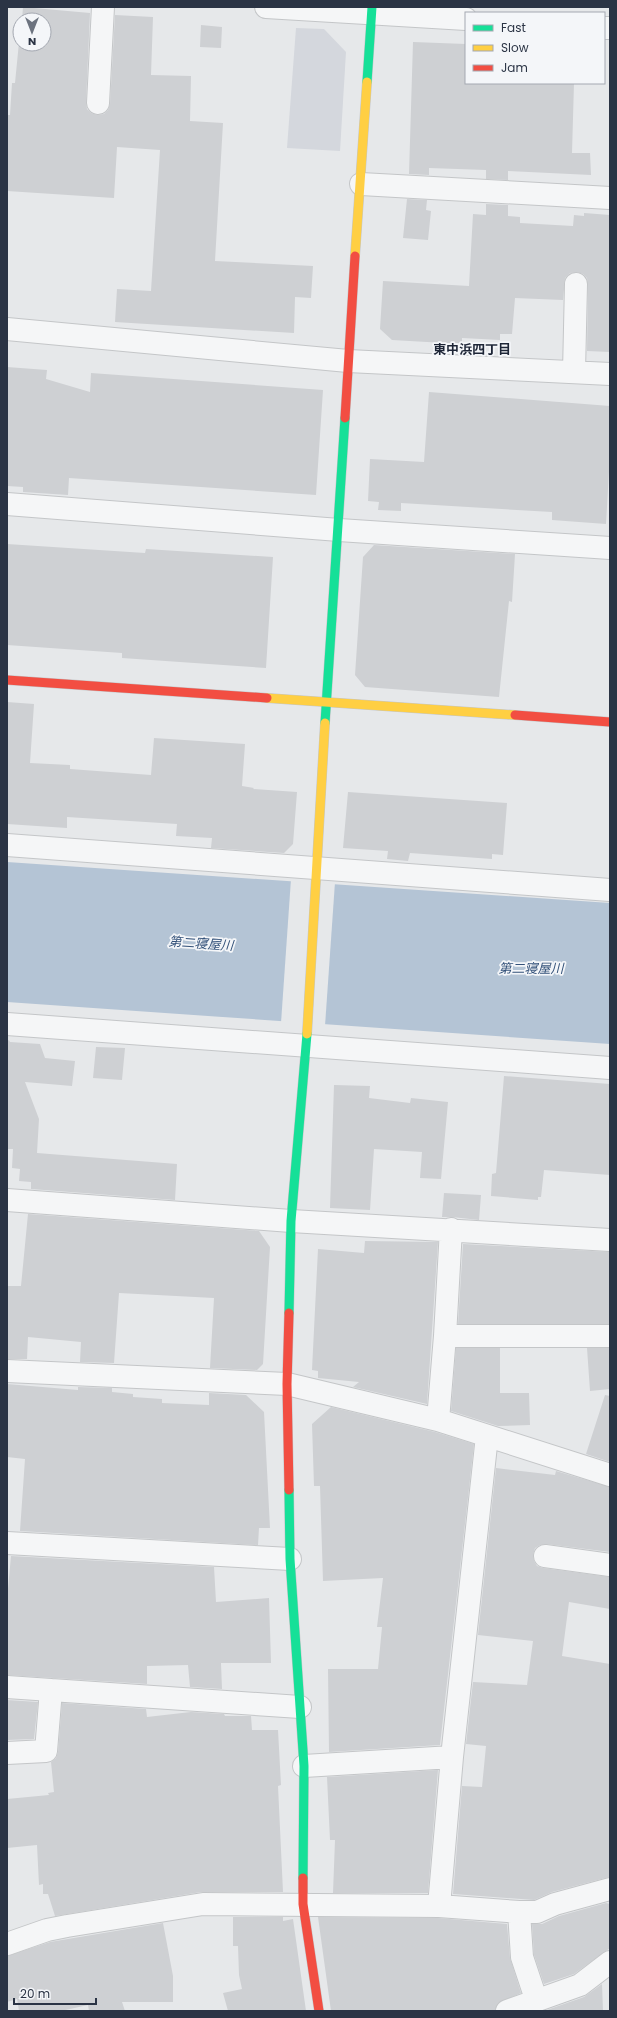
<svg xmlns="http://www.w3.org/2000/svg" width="617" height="2018" font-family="Poppins,'Noto Sans JP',sans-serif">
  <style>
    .built { fill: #d4d7dd }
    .water { fill: #b4c4d5 }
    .pier { fill: #e6e8ea }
    .building { fill: #ced0d3 }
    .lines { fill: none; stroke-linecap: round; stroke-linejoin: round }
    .street-casing { stroke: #c4c6c8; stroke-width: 24 }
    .fast-casing { stroke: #c4c6c8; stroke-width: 10 }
    .slow-casing { stroke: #c4c6c8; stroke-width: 10 }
    .jam-casing { stroke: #c4c6c8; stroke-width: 10 }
    .street { stroke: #f5f6f7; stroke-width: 22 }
    .fast { stroke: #16e098; stroke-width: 9 }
    .slow { stroke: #ffcf43; stroke-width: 9 }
    .jam { stroke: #f24e42; stroke-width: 9 }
    .labels { text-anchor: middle; stroke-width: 3.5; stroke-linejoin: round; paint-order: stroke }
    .neighbourhood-label { font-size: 13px; font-weight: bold; fill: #1d2536; stroke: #f4f6f9 }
    .water-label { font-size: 13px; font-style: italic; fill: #34527a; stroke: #f4f6f9 }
  </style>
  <rect width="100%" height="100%" fill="#e6e8ea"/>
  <!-- built -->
  <path class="built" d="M 296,28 L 324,29 L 346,52 L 340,151 L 287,148 Z"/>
  <!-- water -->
  <path class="water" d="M 7,862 L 610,903 L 610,1044 L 7,1002 Z"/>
  <!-- pier -->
  <path class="pier" d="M 291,879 L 335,882 L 325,1026 L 281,1023 Z"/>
  <!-- building -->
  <path class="building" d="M 23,7 L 90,13 L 86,102 L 87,109 L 91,113 L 97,115 L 104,114 L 108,110 L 110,104 L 115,15 L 153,17 L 151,75 L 191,76 L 190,121 L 223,123 L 215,261 L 313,266 L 311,298 L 295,297 L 294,333 L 115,322 L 117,289 L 151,291 L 160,150 L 117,147 L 114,198 L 7,191 L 7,115 L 10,115 L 12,83 L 15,83 L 20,32 L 20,44 L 44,44 L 44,20 L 22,20 Z
    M 201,25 L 222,27 L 221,48 L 200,47 Z
    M 413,42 L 466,44 L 466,83 L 574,83 L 572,153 L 590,153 L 591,175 L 508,171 L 508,180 L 486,179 L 486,170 L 429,168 L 429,175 L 409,174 Z
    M 407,199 L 427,200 L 426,210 L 431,211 L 428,240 L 403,238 Z
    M 486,204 L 508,205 L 508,216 L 520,217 L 520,223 L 573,226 L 574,215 L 584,216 L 584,213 L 610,215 L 610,352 L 587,351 L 588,284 L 587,278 L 583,274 L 577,272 L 570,273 L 565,278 L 563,300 L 515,298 L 512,334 L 500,334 L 500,340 L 462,338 L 462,344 L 392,340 L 380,329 L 383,281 L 469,286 L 473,214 L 486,215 Z
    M 7,367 L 47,370 L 46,379 L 90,392 L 91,373 L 323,390 L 316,495 L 69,478 L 68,495 L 23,492 L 23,487 L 7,486 Z
    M 429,392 L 610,406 L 610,454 L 606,524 L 552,520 L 552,512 L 401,503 L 401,511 L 378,510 L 379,502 L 368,501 L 370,459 L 424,462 Z
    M 7,544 L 145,553 L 146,549 L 273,557 L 266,668 L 122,658 L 122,653 L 7,645 Z
    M 374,545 L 515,554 L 512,602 L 509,601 L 499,697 L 365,687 L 355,675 L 363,557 Z
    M 7,702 L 34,704 L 30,763 L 70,765 L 70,769 L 151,775 L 154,738 L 245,744 L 242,786 L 254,788 L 253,789 L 297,792 L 293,844 L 284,853 L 211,848 L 212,838 L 176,836 L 177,824 L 67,817 L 67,828 L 7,824 Z
    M 348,792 L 507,803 L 503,855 L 492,854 L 492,859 L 410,853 L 408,861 L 387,859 L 388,851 L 343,848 Z
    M 9,1040 L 10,1042 L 40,1044 L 45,1058 L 75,1061 L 72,1086 L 25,1082 L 39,1119 L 37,1153 L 177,1164 L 175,1200 L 31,1189 L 31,1182 L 19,1181 L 20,1169 L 12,1168 L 13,1149 L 7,1149 L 7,1041 Z
    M 96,1047 L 125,1048 L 122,1080 L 93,1078 Z
    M 504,1076 L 610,1084 L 610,1175 L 544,1170 L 541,1197 L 538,1197 L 538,1200 L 491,1196 L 492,1174 L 496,1173 Z
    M 334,1085 L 370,1086 L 369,1098 L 410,1103 L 411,1098 L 448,1102 L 441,1179 L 420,1178 L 422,1152 L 374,1149 L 370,1210 L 330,1208 Z
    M 444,1193 L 481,1195 L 479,1220 L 452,1217 L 442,1217 Z
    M 28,1214 L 259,1231 L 270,1247 L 263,1364 L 257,1370 L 210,1368 L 214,1298 L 119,1293 L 114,1363 L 80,1362 L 81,1342 L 28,1337 L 27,1359 L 7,1359 L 7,1286 L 21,1286 Z
    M 365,1241 L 438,1242 L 427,1404 L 353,1387 L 359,1382 L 318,1378 L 318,1371 L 312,1370 L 318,1249 L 364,1253 Z
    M 463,1244 L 610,1252 L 610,1324 L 458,1324 Z
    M 456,1348 L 500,1348 L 500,1393 L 529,1393 L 530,1425 L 498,1426 L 451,1411 Z
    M 587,1348 L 610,1348 L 610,1389 L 590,1391 Z
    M 7,1384 L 78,1390 L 78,1387 L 112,1388 L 112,1392 L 133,1394 L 133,1397 L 162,1399 L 162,1403 L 209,1405 L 209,1393 L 246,1395 L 264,1412 L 270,1528 L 259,1528 L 258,1545 L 20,1531 L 25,1459 L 7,1457 Z
    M 605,1395 L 610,1396 L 610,1462 L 586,1454 Z
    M 331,1407 L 435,1432 L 474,1444 L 440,1745 L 329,1752 L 328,1669 L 378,1669 L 382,1627 L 377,1627 L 383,1578 L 323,1581 L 320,1486 L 314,1486 L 312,1424 Z
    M 496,1468 L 555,1475 L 556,1471 L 610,1487 L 610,1552 L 546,1544 L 540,1545 L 535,1548 L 533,1555 L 534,1561 L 537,1566 L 543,1568 L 610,1577 L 610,1609 L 569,1602 L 562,1656 L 610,1664 L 609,1877 L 552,1892 L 534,1900 L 453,1894 L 462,1786 L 482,1787 L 486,1746 L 466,1744 L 473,1682 L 527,1685 L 533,1641 L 478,1635 Z
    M 11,1556 L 214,1567 L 216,1602 L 269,1598 L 271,1663 L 221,1663 L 222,1689 L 190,1687 L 188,1665 L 147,1666 L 147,1684 L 7,1675 L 7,1600 Z
    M 7,1700 L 38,1702 L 34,1739 L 7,1740 Z
    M 62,1703 L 146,1709 L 147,1717 L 191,1712 L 224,1714 L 225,1716 L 251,1716 L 252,1730 L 278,1730 L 281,1785 L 278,1786 L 283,1892 L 201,1892 L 55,1916 L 48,1894 L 43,1894 L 43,1884 L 39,1885 L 37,1845 L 7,1848 L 7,1799 L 49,1795 L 48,1793 L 54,1792 L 51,1762 L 56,1758 L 58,1752 Z
    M 438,1770 L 428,1893 L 333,1893 L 335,1840 L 330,1840 L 327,1777 Z
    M 606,1903 L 610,1904 L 610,1948 L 574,1974 L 544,1984 L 534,1955 L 532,1924 L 542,1924 L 559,1916 Z
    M 233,1917 L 283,1917 L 283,1921 L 293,1919 L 306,2011 L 228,2011 L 223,1993 L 242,1989 L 239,1975 L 238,1946 L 233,1946 Z
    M 318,1917 L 438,1918 L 507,1924 L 510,1958 L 521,1993 L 498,2003 L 495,2011 L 331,2011 Z
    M 163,1923 L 173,1976 L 173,2002 L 122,2002 L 125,2011 L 89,2011 L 88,2005 L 61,2011 L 19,2011 L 17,1999 L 7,2002 L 7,1956 L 50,1942 Z
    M 602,1984 L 603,2011 L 544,2011 L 584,1997 Z"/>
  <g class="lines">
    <defs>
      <path id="street" d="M 266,7 L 466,19
        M 604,28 L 610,28
        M 98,103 L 103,7
        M 361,184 L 610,198
        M 7,329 L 348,361 L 610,374
        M 574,372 L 576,284
        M 7,504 L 339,530 L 610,548
        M 7,845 L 610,890
        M 7,1024 L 610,1068
        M 7,1200 L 291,1221 L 610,1240
        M 445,1336 L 610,1336
        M 7,1371 L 287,1384 L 438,1420 L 610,1475
        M 438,1420 L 445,1336 L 451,1229
        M 7,1543 L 290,1559
        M 545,1556 L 610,1565
        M 7,1687 L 300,1707
        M 7,1753 L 46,1751 L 51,1690
        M 304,1766 L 452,1757
        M 439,1906 L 452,1757 L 487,1436
        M 519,1912 L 522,1957 L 536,1999
        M 7,1944 L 47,1930 L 67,1926 L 203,1904 L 439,1906 L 519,1912 L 537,1912 L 555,1904 L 610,1889
        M 507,2011 L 580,1985 L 610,1962"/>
      <path id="fast" d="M 367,82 L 372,7
        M 325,723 L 345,418
        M 289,1313 L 291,1221 L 307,1034
        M 289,1490 L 290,1559 L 304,1766 L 303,1878"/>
      <path id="slow" d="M 355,256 L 367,82
        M 267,698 L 515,715
        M 307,1034 L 325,723"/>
      <path id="jam" d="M 345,418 L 355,256
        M 7,680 L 267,698
        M 515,715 L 610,722
        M 289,1313 L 287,1384 L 289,1490
        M 303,1878 L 303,1904 L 319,2011"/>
    </defs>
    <!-- street casing -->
    <use href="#street" class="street-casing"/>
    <!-- fast casing -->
    <use href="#fast" class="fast-casing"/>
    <!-- slow casing -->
    <use href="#slow" class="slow-casing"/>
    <!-- jam casing -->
    <use href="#jam" class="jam-casing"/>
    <!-- street -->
    <use href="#street" class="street"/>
    <!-- fast -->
    <use href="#fast" class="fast"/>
    <!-- slow -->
    <use href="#slow" class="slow"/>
    <!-- jam -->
    <use href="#jam" class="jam"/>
  </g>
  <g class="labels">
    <!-- neighbourhood labels -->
    <g class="neighbourhood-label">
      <text x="472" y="354">東中浜四丁目</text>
    </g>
    <!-- water labels -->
    <g class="water-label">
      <text transform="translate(201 943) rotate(4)" y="5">第二寝屋川</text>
      <text x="531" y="973">第二寝屋川</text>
    </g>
  </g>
  <!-- border -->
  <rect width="617" height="2018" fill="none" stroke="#2b3445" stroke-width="16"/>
  <!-- legend -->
  <rect x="465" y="12" width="140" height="72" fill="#f4f6f9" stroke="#a4a8b1"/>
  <rect x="473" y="25" width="20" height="6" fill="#16e098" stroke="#a4a8b1"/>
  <text x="501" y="32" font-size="12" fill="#2b3445">Fast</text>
  <rect x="473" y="45" width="20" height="6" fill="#ffcf43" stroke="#a4a8b1"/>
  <text x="501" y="52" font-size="12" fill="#2b3445">Slow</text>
  <rect x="473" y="65" width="20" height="6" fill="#f24e42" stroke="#a4a8b1"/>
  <text x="501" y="72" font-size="12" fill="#2b3445">Jam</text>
  <!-- north arrow -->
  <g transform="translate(32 32) rotate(180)"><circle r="19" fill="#f4f6f9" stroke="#a4a8b1"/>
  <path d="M0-3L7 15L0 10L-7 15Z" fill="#6c737f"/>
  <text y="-6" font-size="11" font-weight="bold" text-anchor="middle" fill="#2b3445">N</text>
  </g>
  <!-- scale -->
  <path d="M14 1998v6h82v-6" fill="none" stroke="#2b3445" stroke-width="2"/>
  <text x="20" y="1998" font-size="12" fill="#2b3445" stroke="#f4f6f9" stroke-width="3" paint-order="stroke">20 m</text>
</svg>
